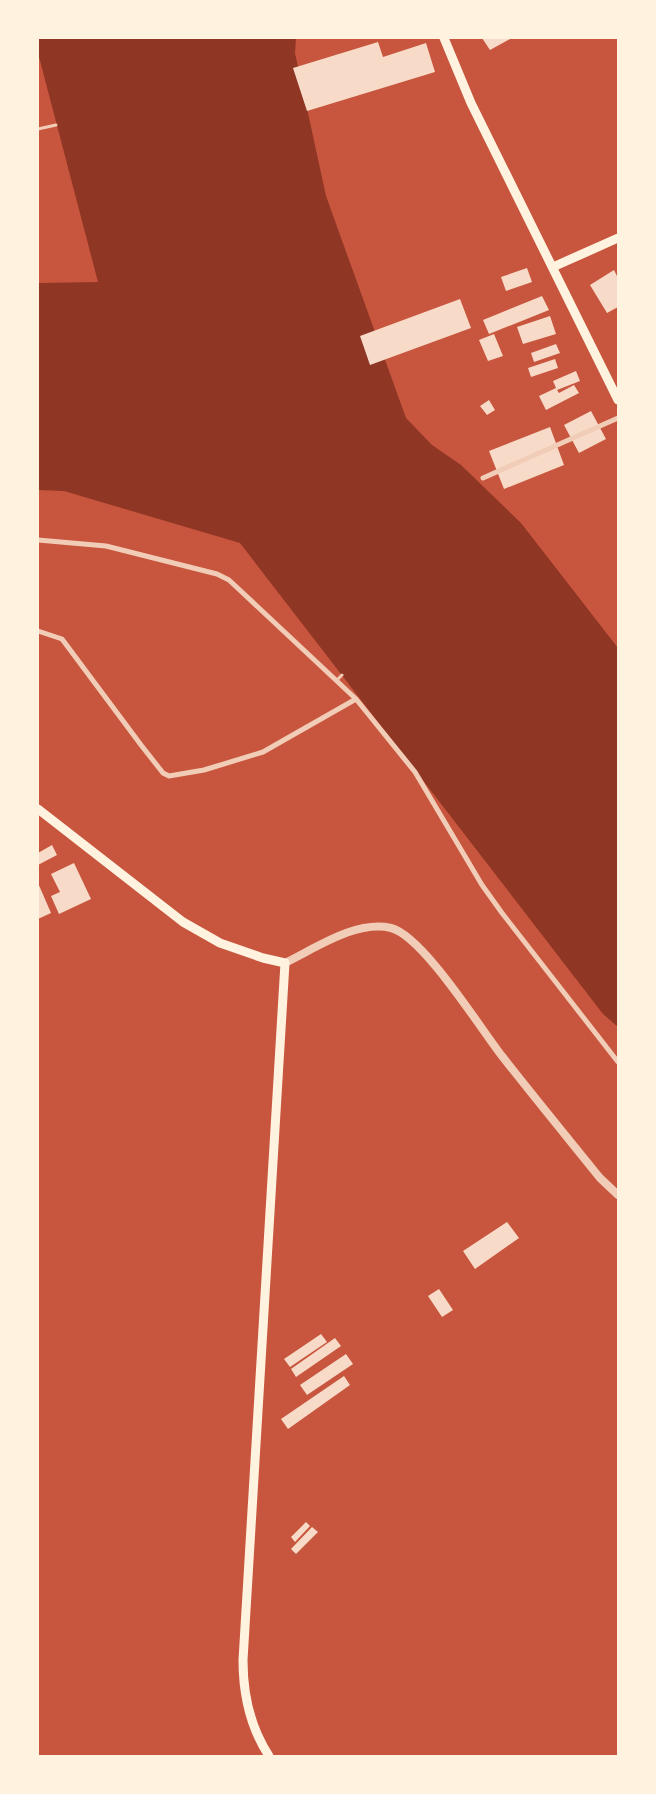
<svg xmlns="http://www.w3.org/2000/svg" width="656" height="1794" font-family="'Exo 2',sans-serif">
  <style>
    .water { fill: #8f3625 }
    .building { fill: #f7dbc8 }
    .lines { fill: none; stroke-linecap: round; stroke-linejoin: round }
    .service { stroke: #f1ccb7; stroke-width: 3 }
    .minor { stroke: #f1ccb7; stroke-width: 5 }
    .tertiary { stroke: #f1ccb7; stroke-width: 8 }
    .secondary { stroke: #fff3e0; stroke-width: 9 }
  </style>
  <rect width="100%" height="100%" fill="#c8553d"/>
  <!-- water -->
  <path class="water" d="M 38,38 L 296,38 L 295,53 L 326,196 L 406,418 L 432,445 L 461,465 L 521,523 L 618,648 L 618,1027 L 603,1014 L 240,543 L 64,491 L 38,490 L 38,283 L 98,282 L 38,53 Z"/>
  <!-- building -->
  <path class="building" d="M 482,38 L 512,38 L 490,50 Z
    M 378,42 L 383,57 L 426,43 L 435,72 L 307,111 L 293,68 Z
    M 527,268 L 532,282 L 506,291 L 501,277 Z
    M 614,270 L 618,278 L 618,307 L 607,313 L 590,285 Z
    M 542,296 L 549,310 L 489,334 L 483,320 Z
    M 460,299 L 471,328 L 370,365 L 360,336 Z
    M 550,316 L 556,334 L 523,344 L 517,327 Z
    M 494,334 L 503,356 L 488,361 L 479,340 Z
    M 556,344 L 560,353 L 534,362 L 531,353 Z
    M 555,359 L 558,368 L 531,377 L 528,368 Z
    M 576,371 L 580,381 L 557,390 L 559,393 L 574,385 L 579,393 L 546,410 L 539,396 L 556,388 L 553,381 Z
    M 489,400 L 495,410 L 487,415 L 480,406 Z
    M 591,411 L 606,439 L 579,453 L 564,425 Z
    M 550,427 L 564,465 L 504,489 L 489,451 Z
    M 52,845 L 57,855 L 38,865 L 38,853 Z
    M 74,863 L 91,899 L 59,914 L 51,896 L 60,892 L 51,874 Z
    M 38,883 L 51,913 L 38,919 Z
    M 507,1222 L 519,1238 L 475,1269 L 463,1251 Z
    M 439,1289 L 453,1310 L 442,1317 L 428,1296 Z
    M 321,1334 L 327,1342 L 290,1367 L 284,1359 Z
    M 335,1338 L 341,1346 L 296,1377 L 291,1369 Z
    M 346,1354 L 353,1364 L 307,1395 L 300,1385 Z
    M 344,1376 L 350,1385 L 288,1429 L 281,1419 Z
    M 306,1522 L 310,1526 L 295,1542 L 291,1537 Z
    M 312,1527 L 318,1532 L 296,1554 L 291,1549 Z"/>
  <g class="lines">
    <!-- service -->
    <path class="service" d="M 38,129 L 56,125
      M 337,680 L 342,675"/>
    <!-- minor -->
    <path class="minor" d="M 483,478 L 618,418
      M 38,540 L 106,546 L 217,574 L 229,580 L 356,699 L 415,772 L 482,885 L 502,913 L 618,1062
      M 38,631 L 62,639 L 141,745 L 163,773 L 169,776 L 204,770 L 263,752 L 356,699"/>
    <!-- tertiary -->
    <path class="tertiary" d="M 285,963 C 316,948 356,920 391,928 C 423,936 480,1028 502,1056 C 534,1097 567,1137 600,1178 L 618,1195"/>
    <!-- secondary -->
    <path class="secondary" d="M 444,38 L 471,103 L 618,400
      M 553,267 L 618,238
      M 38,809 L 183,922 L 220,943 L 263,958 L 285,963 L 243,1660 C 243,1695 250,1727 269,1756"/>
  </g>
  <!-- border -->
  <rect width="656" height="1794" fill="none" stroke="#fff3e0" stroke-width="78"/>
</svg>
